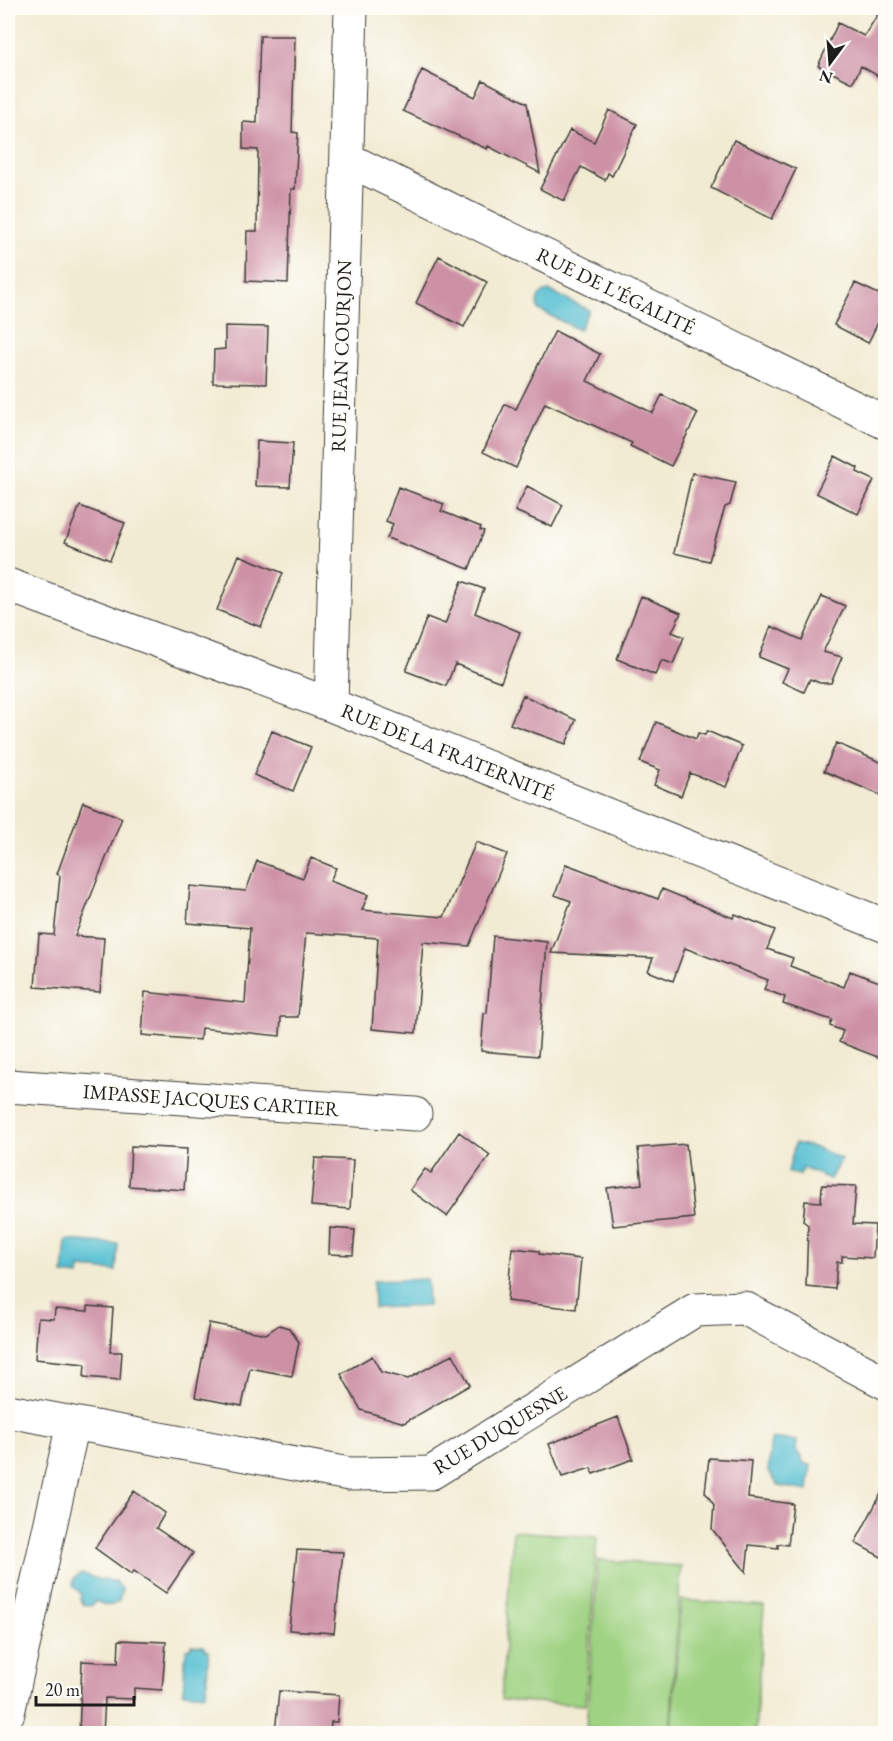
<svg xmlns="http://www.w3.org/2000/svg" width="893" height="1741" font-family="'EB Garamond',serif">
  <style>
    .green { fill: #9fd282; stroke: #5e774f; stroke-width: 1.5 }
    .water { fill: #56bfd2; stroke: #396e77; stroke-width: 1.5 }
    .building { fill: #cd91a6 }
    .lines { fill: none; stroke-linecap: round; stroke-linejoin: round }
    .street-casing { stroke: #3c3b37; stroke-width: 35 }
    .street { stroke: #fff; stroke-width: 33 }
    .labels { text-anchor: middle; stroke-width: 4.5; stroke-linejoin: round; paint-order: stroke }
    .street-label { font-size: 20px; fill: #1c1c1c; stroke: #fdfcf7 }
  </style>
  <rect width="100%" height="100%" fill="#fdfcf7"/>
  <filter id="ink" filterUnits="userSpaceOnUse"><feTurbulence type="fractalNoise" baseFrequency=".0167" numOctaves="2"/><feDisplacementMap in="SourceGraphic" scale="12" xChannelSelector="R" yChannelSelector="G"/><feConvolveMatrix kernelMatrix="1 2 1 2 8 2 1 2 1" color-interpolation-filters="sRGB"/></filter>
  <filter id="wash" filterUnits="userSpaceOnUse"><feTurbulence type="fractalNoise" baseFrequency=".008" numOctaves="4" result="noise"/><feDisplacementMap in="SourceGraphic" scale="24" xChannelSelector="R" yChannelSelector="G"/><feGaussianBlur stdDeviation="1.35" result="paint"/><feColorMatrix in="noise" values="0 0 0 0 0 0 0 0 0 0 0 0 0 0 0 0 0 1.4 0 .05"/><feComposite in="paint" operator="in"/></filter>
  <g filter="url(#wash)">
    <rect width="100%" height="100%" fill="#f2ebd3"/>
    <!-- green -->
    <path class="green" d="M 513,1531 L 597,1537 L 585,1705 L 501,1700 Z
      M 598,1560 L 681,1566 L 670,1733 L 586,1729 Z
      M 681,1600 L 764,1606 L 755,1733 L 671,1733 Z"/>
    <!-- water -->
    <path class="water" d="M 550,291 L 589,310 L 579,330 L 539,310 C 535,300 539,292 550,291 Z
      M 795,1143 L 817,1148 L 841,1159 L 830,1179 L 803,1168 L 800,1175 L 788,1172 Z
      M 66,1240 L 118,1244 L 116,1271 L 80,1268 L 79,1276 L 63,1274 Z
      M 427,1279 L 428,1306 L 374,1308 L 373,1281 Z
      M 771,1438 L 797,1441 L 796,1450 L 805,1464 L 811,1465 L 808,1491 L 779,1486 L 768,1472 Z
      M 81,1573 L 100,1580 L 115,1581 L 122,1589 L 119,1601 C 110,1608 106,1606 96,1601 L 91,1606 L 84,1605 L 80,1599 L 81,1594 L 73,1586 L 74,1578 Z
      M 191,1645 L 204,1646 L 205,1650 L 209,1651 L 206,1694 L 183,1692 L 186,1649 L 190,1649 Z"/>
    <g id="blocks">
      <!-- building -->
      <path class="building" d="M 882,8 L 885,8 L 885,80 L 861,66 L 853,83 L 818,66 L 838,23 L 864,36 Z
        M 260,36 L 295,36 L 292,132 L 298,133 L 295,189 L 291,189 L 288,283 L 246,281 L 247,231 L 257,231 L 258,150 L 243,149 L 243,122 L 257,123 Z
        M 422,70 L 475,97 L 483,80 L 527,103 L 540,173 L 488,146 L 487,149 L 403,111 Z
        M 609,110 L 637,124 L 612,176 L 608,173 L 605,180 L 581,167 L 564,201 L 540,189 L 570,130 L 594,142 Z
        M 734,140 L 796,169 L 772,219 L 711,188 Z
        M 439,256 L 487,282 L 464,327 L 416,303 Z
        M 855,283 L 885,297 L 885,308 L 868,343 L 834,325 Z
        M 225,326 L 268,327 L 266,384 L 213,383 L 214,350 L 225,349 Z
        M 555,331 L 600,354 L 587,381 L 653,413 L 662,395 L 698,413 L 671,466 L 630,446 L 632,443 L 545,403 L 516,468 L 483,452 L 505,404 L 516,409 Z
        M 257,441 L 293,443 L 290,487 L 255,486 Z
        M 835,456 L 858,468 L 857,472 L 874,480 L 858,514 L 816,493 Z
        M 692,473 L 736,482 L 730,505 L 725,507 L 709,561 L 674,553 Z
        M 527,486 L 563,505 L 552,527 L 515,511 Z
        M 398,487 L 444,504 L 441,511 L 481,527 L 480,530 L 484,531 L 469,569 L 387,538 L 393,524 L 386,521 Z
        M 80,506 L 125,523 L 110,560 L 65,542 Z
        M 239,555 L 283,573 L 261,627 L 217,610 Z
        M 462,581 L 484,589 L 475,613 L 520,632 L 501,682 L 455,664 L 446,686 L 406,671 L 427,617 L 445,624 Z
        M 641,596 L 681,613 L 672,632 L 684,637 L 673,664 L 662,660 L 655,675 L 617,659 Z
        M 822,596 L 845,606 L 823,652 L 842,657 L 831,683 L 820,683 L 810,679 L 804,692 L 782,682 L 788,669 L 759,657 L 771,626 L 802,640 Z
        M 523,695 L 576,720 L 566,744 L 510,724 Z
        M 656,722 L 696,739 L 698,733 L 705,735 L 707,731 L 742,746 L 726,787 L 690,773 L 681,796 L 654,785 L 660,770 L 640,762 Z
        M 272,731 L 311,747 L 293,791 L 254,775 Z
        M 836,743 L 885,764 L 885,797 L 824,771 Z
        M 83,802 L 122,818 L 75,936 L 104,938 L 100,992 L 35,987 L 39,934 L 54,935 L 60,876 L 57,874 Z
        M 476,842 L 507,854 L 469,946 L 423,942 L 416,1033 L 372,1029 L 378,938 L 306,933 L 298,1017 L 281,1017 L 280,1036 L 201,1028 L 200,1040 L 142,1035 L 145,992 L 245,1003 L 250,928 L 187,923 L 190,886 L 246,891 L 257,861 L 303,878 L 311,858 L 336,868 L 330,881 L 368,895 L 362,910 L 444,917 Z
        M 566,864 L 658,899 L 662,889 L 733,918 L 735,914 L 775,930 L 767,949 L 793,958 L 790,966 L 844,987 L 850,971 L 885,984 L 885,1060 L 839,1042 L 843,1031 L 830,1026 L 832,1020 L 783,1004 L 785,997 L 764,989 L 768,980 L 685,948 L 673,981 L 648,971 L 653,958 L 551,953 L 571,901 L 555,895 Z
        M 493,936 L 547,942 L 538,1056 L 481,1051 L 484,1013 L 487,1013 Z
        M 459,1132 L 490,1155 L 447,1216 L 410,1190 L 425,1169 L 431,1173 Z
        M 686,1144 L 694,1218 L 613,1226 L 607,1188 L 642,1184 L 638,1148 Z
        M 131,1146 L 187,1149 L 184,1190 L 129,1186 Z
        M 315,1158 L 353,1160 L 350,1209 L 311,1206 Z
        M 822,1185 L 856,1186 L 853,1224 L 875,1225 L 873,1258 L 842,1256 L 842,1262 L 837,1262 L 835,1289 L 806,1286 L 808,1225 L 803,1221 L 805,1201 L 821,1202 Z
        M 330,1228 L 355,1230 L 353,1255 L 329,1254 Z
        M 512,1248 L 539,1251 L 539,1254 L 581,1259 L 576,1309 L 507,1301 Z
        M 88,1306 L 113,1308 L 110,1352 L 122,1352 L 120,1380 L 84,1377 L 85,1364 L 35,1359 L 38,1318 L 54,1319 L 55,1309 L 88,1311 Z
        M 209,1323 L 266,1334 L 279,1325 L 289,1328 L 299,1342 L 292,1376 L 250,1368 L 242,1406 L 195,1397 Z
        M 453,1354 L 470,1385 L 404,1423 L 361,1410 L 341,1374 L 372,1356 L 381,1372 L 408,1379 Z
        M 618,1417 L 633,1459 L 593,1474 L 591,1468 L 562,1477 L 549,1444 Z
        M 709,1458 L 751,1461 L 748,1498 L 793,1504 L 788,1545 L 778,1544 L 778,1548 L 749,1545 L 746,1572 L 712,1529 L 714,1505 L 705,1492 Z
        M 885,1486 L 885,1559 L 855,1543 Z
        M 134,1491 L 165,1513 L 156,1528 L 193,1553 L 166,1593 L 134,1571 L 131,1574 L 95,1548 Z
        M 297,1550 L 343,1552 L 334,1633 L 289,1630 Z
        M 119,1640 L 166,1642 L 162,1690 L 134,1688 L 134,1699 L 105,1698 L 103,1734 L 79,1734 L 82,1661 L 118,1663 Z
        M 279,1691 L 339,1695 L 337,1722 L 331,1722 L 330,1734 L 275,1734 Z"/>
    </g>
  </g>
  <g filter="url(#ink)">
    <use href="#blocks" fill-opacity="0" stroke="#3c3b37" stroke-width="1.5"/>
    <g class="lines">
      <defs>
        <path id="street" d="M 347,159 L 886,423
          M 8,585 L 331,705 L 886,926
          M 331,705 L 351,8
          M 8,1086 L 415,1114
          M 8,1411 L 349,1474 L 431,1473 L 695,1310 L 744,1308 L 886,1383
          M 8,1713 L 73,1424"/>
      </defs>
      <!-- street casing -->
      <use href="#street" class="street-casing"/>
      <!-- street -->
      <use href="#street" class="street"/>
    </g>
  </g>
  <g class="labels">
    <!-- street labels -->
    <g class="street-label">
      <text transform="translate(616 291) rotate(26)" y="7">RUE DE L'ÉGALITÉ</text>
      <text transform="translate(341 356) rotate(-88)" y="7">RUE JEAN COURJON</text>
      <text transform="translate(448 752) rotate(22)" y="7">RUE DE LA FRATERNITÉ</text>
      <text transform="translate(211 1100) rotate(4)" y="7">IMPASSE JACQUES CARTIER</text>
      <text transform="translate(500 1430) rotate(-31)" y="7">RUE DUQUESNE</text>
    </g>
  </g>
  <!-- margin -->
  <rect width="893" height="1741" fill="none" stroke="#fdfcf7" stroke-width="30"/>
  <!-- north arrow -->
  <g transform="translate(830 63) rotate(196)" stroke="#fdfcf7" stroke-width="4.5" paint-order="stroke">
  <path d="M0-4.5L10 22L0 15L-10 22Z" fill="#1c1c1c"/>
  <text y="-9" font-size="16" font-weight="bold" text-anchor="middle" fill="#1c1c1c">N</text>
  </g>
  <!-- scale -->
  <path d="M36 1696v9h98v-9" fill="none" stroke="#1c1c1c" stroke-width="3"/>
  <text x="45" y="1696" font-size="18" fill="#1c1c1c" stroke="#fdfcf7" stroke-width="4.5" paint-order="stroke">20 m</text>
</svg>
